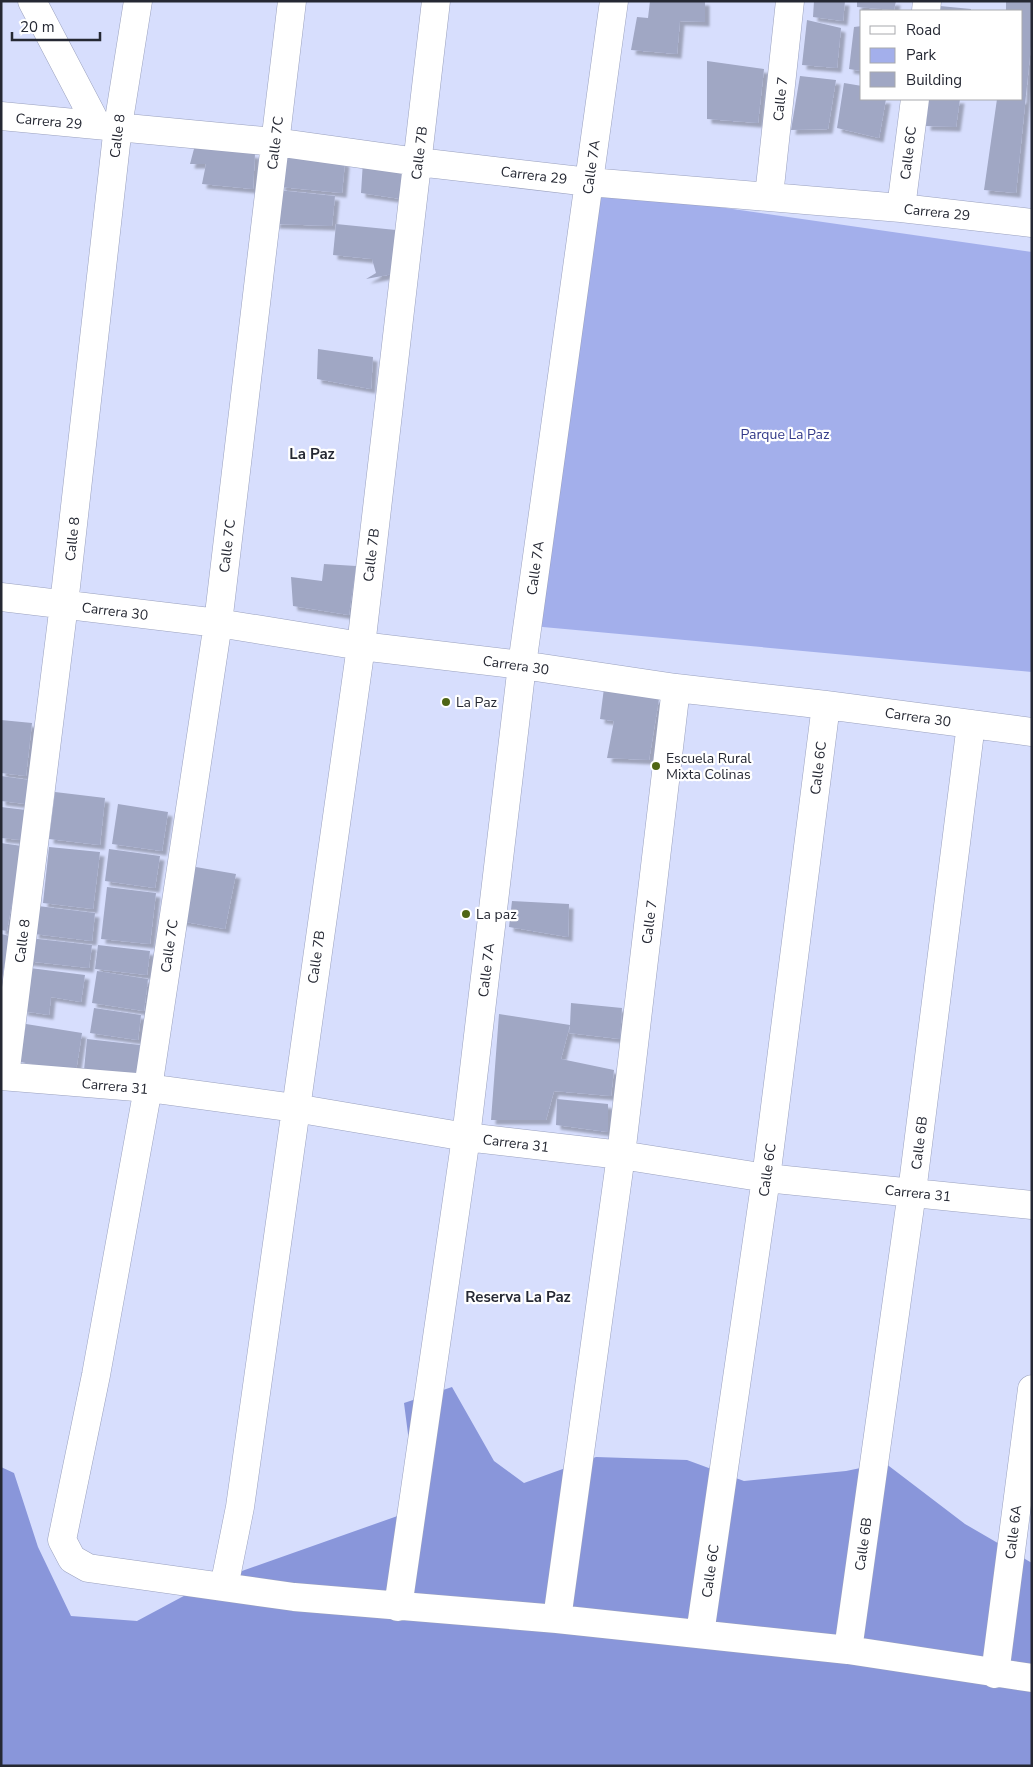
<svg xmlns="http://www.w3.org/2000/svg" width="1033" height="1767" font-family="'Nunito Sans',sans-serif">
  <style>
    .green { fill: #a3afeb }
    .forest { fill: #8996da }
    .building { fill: #a0a7c4; filter: url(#shadow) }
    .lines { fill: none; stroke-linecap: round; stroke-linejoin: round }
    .street-casing { stroke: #9aa1be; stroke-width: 29 }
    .street { stroke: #fff; stroke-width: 28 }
    .poi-dot { fill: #4e6514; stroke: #fff; stroke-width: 2 }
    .labels { text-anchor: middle; stroke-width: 4.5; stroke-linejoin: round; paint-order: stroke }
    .street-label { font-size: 14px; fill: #252833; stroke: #fff }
    .park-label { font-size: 14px; fill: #333a89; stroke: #fff }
    .poi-label { font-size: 14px; fill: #252833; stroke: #fff; text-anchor: start }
    .neighbourhood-label { font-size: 15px; font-weight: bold; fill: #252833; stroke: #fff }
  </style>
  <defs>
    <filter id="shadow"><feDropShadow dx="4.5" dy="4.5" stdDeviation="1" flood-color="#0004"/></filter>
  </defs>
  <rect width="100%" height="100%" fill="#d7defd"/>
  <!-- green -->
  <path class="green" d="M 601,190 L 1032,252 L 1032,672 L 532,626 Z"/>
  <!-- forest -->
  <path class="forest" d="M 452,1387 L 494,1461 L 524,1483 L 596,1457 L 687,1460 L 744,1481 L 846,1471 L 885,1463 L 965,1524 L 1032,1563 L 1032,1766 L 1,1766 L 1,1467 L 14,1473 L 38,1547 L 71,1616 L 137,1621 L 208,1583 L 406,1513 L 412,1465 L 404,1403 Z"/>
  <!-- building -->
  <path class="building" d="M 650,1 L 705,1 L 705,22 L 680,21 L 677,54 L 631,50 L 637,17 L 648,18 Z
    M 814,1 L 845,1 L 843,21 L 813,17 Z
    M 857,1 L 896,1 L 894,10 L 857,7 Z
    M 1006,1 L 1032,1 L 1031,46 L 1016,193 L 984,190 L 997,99 L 1022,99 L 1022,11 L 1006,11 Z
    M 940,6 L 971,9 L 971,11 L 940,11 Z
    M 807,20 L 841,28 L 837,68 L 802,65 Z
    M 862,26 L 862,71 L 849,69 L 854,27 Z
    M 707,61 L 764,69 L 758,123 L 707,119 Z
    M 800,76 L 836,80 L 828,129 L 791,130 Z
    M 844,83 L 862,86 L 862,99 L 886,99 L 879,138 L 837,128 Z
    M 929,99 L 960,99 L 956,127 L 926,126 Z
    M 195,145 L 255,154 L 253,189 L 202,184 L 206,164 L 190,164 Z
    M 286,149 L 345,162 L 342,193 L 280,187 Z
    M 363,161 L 404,170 L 401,199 L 361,193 Z
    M 278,190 L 335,196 L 332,226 L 275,224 Z
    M 336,224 L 396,230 L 398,273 L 366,279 L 376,273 L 372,259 L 333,255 Z
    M 318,349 L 373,357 L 371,389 L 317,379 Z
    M 324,564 L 356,566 L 349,615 L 293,606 L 291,577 L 322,581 Z
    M 604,688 L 659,699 L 649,760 L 607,758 L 614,721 L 600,719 Z
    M 1,720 L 32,723 L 26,776 L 1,773 Z
    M 1,776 L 30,780 L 26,804 L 1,801 Z
    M 55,792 L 105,798 L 100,845 L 49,839 Z
    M 118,804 L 168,812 L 162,851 L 112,844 Z
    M 1,807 L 26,810 L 21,840 L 1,838 Z
    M 1,843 L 22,846 L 7,931 L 1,930 Z
    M 49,847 L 100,852 L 93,909 L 43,903 Z
    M 109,849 L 160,856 L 155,888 L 105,881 Z
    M 190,866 L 236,874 L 225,929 L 180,921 Z
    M 107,887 L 156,893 L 150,944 L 101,939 Z
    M 512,901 L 569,904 L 568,937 L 509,927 Z
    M 38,906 L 95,913 L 92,941 L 34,934 Z
    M 1,934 L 10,936 L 2,978 L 1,978 Z
    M 29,938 L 92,945 L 89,968 L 26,961 Z
    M 98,945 L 150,951 L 147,975 L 95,969 Z
    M 30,968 L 85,975 L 81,1002 L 51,997 L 49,1015 L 23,1011 Z
    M 97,971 L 148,979 L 144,1011 L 92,1003 Z
    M 571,1003 L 622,1008 L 620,1039 L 569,1033 L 570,1025 L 561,1059 L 614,1070 L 611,1096 L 554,1091 L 546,1120 L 491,1120 L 499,1014 L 570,1025 Z
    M 94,1008 L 141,1015 L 138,1040 L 90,1033 Z
    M 26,1024 L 82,1033 L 76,1071 L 20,1062 Z
    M 87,1039 L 140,1045 L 136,1076 L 84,1070 Z
    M 557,1099 L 608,1104 L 608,1132 L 556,1125 Z"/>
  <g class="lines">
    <defs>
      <path id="street" d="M 32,1 L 97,125
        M 292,1 L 218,623 L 148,1088 L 96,1375 L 62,1540 L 72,1559 L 88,1568 L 294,1597 L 557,1619 L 848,1650 L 1032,1678
        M 926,11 L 927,1
        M 1,116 L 275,142 L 418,162 L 589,182 L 901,208 L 1032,223
        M 769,196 L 790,1
        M 901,208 L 915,99
        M 1,597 L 218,623 L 361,646 L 522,665 L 676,688 L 826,705 L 1032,732
        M 1,1076 L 148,1088 L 295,1108 L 466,1137 L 621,1155 L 766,1178 L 1032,1205
        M 5,1076 L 64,604 L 118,126 L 138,1
        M 224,1587 L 240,1507 L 361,646 L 436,1
        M 398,1607 L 466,1137 L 522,665 L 614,1
        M 557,1619 L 621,1155 L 676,688
        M 700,1634 L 766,1178 L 826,705
        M 848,1650 L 912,1192 L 971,724
        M 995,1674 L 1032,1389"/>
    </defs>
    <!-- street casing -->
    <use href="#street" class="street-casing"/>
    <!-- street -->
    <use href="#street" class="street"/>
  </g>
  <!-- markers -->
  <g class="poi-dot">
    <circle cx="446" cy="702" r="5"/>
    <circle cx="656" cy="766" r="5"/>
    <circle cx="466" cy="914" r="5"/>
  </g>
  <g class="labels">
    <!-- street labels -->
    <g class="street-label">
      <text transform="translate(780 99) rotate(-84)" y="5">Calle 7</text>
      <text transform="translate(49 121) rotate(5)" y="5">Carrera 29</text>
      <text transform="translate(117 136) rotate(-83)" y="5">Calle 8</text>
      <text transform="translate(275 143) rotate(-83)" y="5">Calle 7C</text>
      <text transform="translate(419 153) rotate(-83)" y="5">Calle 7B</text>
      <text transform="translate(908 153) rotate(-83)" y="5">Calle 6C</text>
      <text transform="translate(591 167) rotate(-82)" y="5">Calle 7A</text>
      <text transform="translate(534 175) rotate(7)" y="5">Carrera 29</text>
      <text transform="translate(937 212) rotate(6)" y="5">Carrera 29</text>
      <text transform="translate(72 539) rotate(-84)" y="5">Calle 8</text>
      <text transform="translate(227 546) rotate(-83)" y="5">Calle 7C</text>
      <text transform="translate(371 555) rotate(-83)" y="5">Calle 7B</text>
      <text transform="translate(535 568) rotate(-82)" y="5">Calle 7A</text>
      <text transform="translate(115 611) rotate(7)" y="5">Carrera 30</text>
      <text transform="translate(516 665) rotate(8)" y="5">Carrera 30</text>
      <text transform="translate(918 717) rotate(8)" y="5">Carrera 30</text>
      <text transform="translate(818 768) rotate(-83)" y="5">Calle 6C</text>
      <text transform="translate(649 922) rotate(-83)" y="5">Calle 7</text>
      <text transform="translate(22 941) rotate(-83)" y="5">Calle 8</text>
      <text transform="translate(169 946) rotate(-82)" y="5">Calle 7C</text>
      <text transform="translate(316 957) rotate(-82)" y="5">Calle 7B</text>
      <text transform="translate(486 970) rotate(-83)" y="5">Calle 7A</text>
      <text transform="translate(115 1086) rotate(5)" y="5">Carrera 31</text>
      <text transform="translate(516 1143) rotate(7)" y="5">Carrera 31</text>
      <text transform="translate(919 1143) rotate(-83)" y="5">Calle 6B</text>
      <text transform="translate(767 1170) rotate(-82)" y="5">Calle 6C</text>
      <text transform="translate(918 1193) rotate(6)" y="5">Carrera 31</text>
      <text transform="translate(1013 1532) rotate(-83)" y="5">Calle 6A</text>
      <text transform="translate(863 1544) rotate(-82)" y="5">Calle 6B</text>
      <text transform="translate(710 1571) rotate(-82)" y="5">Calle 6C</text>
    </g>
    <!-- park labels -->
    <g class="park-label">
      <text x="785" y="439">Parque La Paz</text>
    </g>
    <!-- poi labels -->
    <g class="poi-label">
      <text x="456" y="707">La Paz</text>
      <text x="666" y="763">Escuela Rural<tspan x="666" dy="16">Mixta Colinas</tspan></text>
      <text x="476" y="919">La paz</text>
    </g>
    <!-- neighbourhood labels -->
    <g class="neighbourhood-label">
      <text x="312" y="459">La Paz</text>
      <text x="518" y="1302">Reserva La Paz</text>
    </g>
  </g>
  <!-- border -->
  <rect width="1033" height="1767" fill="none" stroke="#252833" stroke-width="5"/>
  <!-- legend -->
  <rect x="860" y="10" width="162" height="90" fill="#ffffff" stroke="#a8a9ad"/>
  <rect x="870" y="26" width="25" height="8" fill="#ffffff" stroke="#a8a9ad"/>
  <text x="906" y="35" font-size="15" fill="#252833">Road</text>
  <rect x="870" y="48" width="25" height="15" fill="#a3afeb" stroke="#a8a9ad"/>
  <text x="906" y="60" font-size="15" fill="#252833">Park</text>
  <rect x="870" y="72" width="25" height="15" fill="#a0a7c4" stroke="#a8a9ad"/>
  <text x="906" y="85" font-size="15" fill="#252833">Building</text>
  <!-- scale -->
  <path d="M12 32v8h88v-8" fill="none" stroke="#252833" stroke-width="2.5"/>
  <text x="20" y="32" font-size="15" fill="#252833" stroke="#ffffff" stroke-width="4" paint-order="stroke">20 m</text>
</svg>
